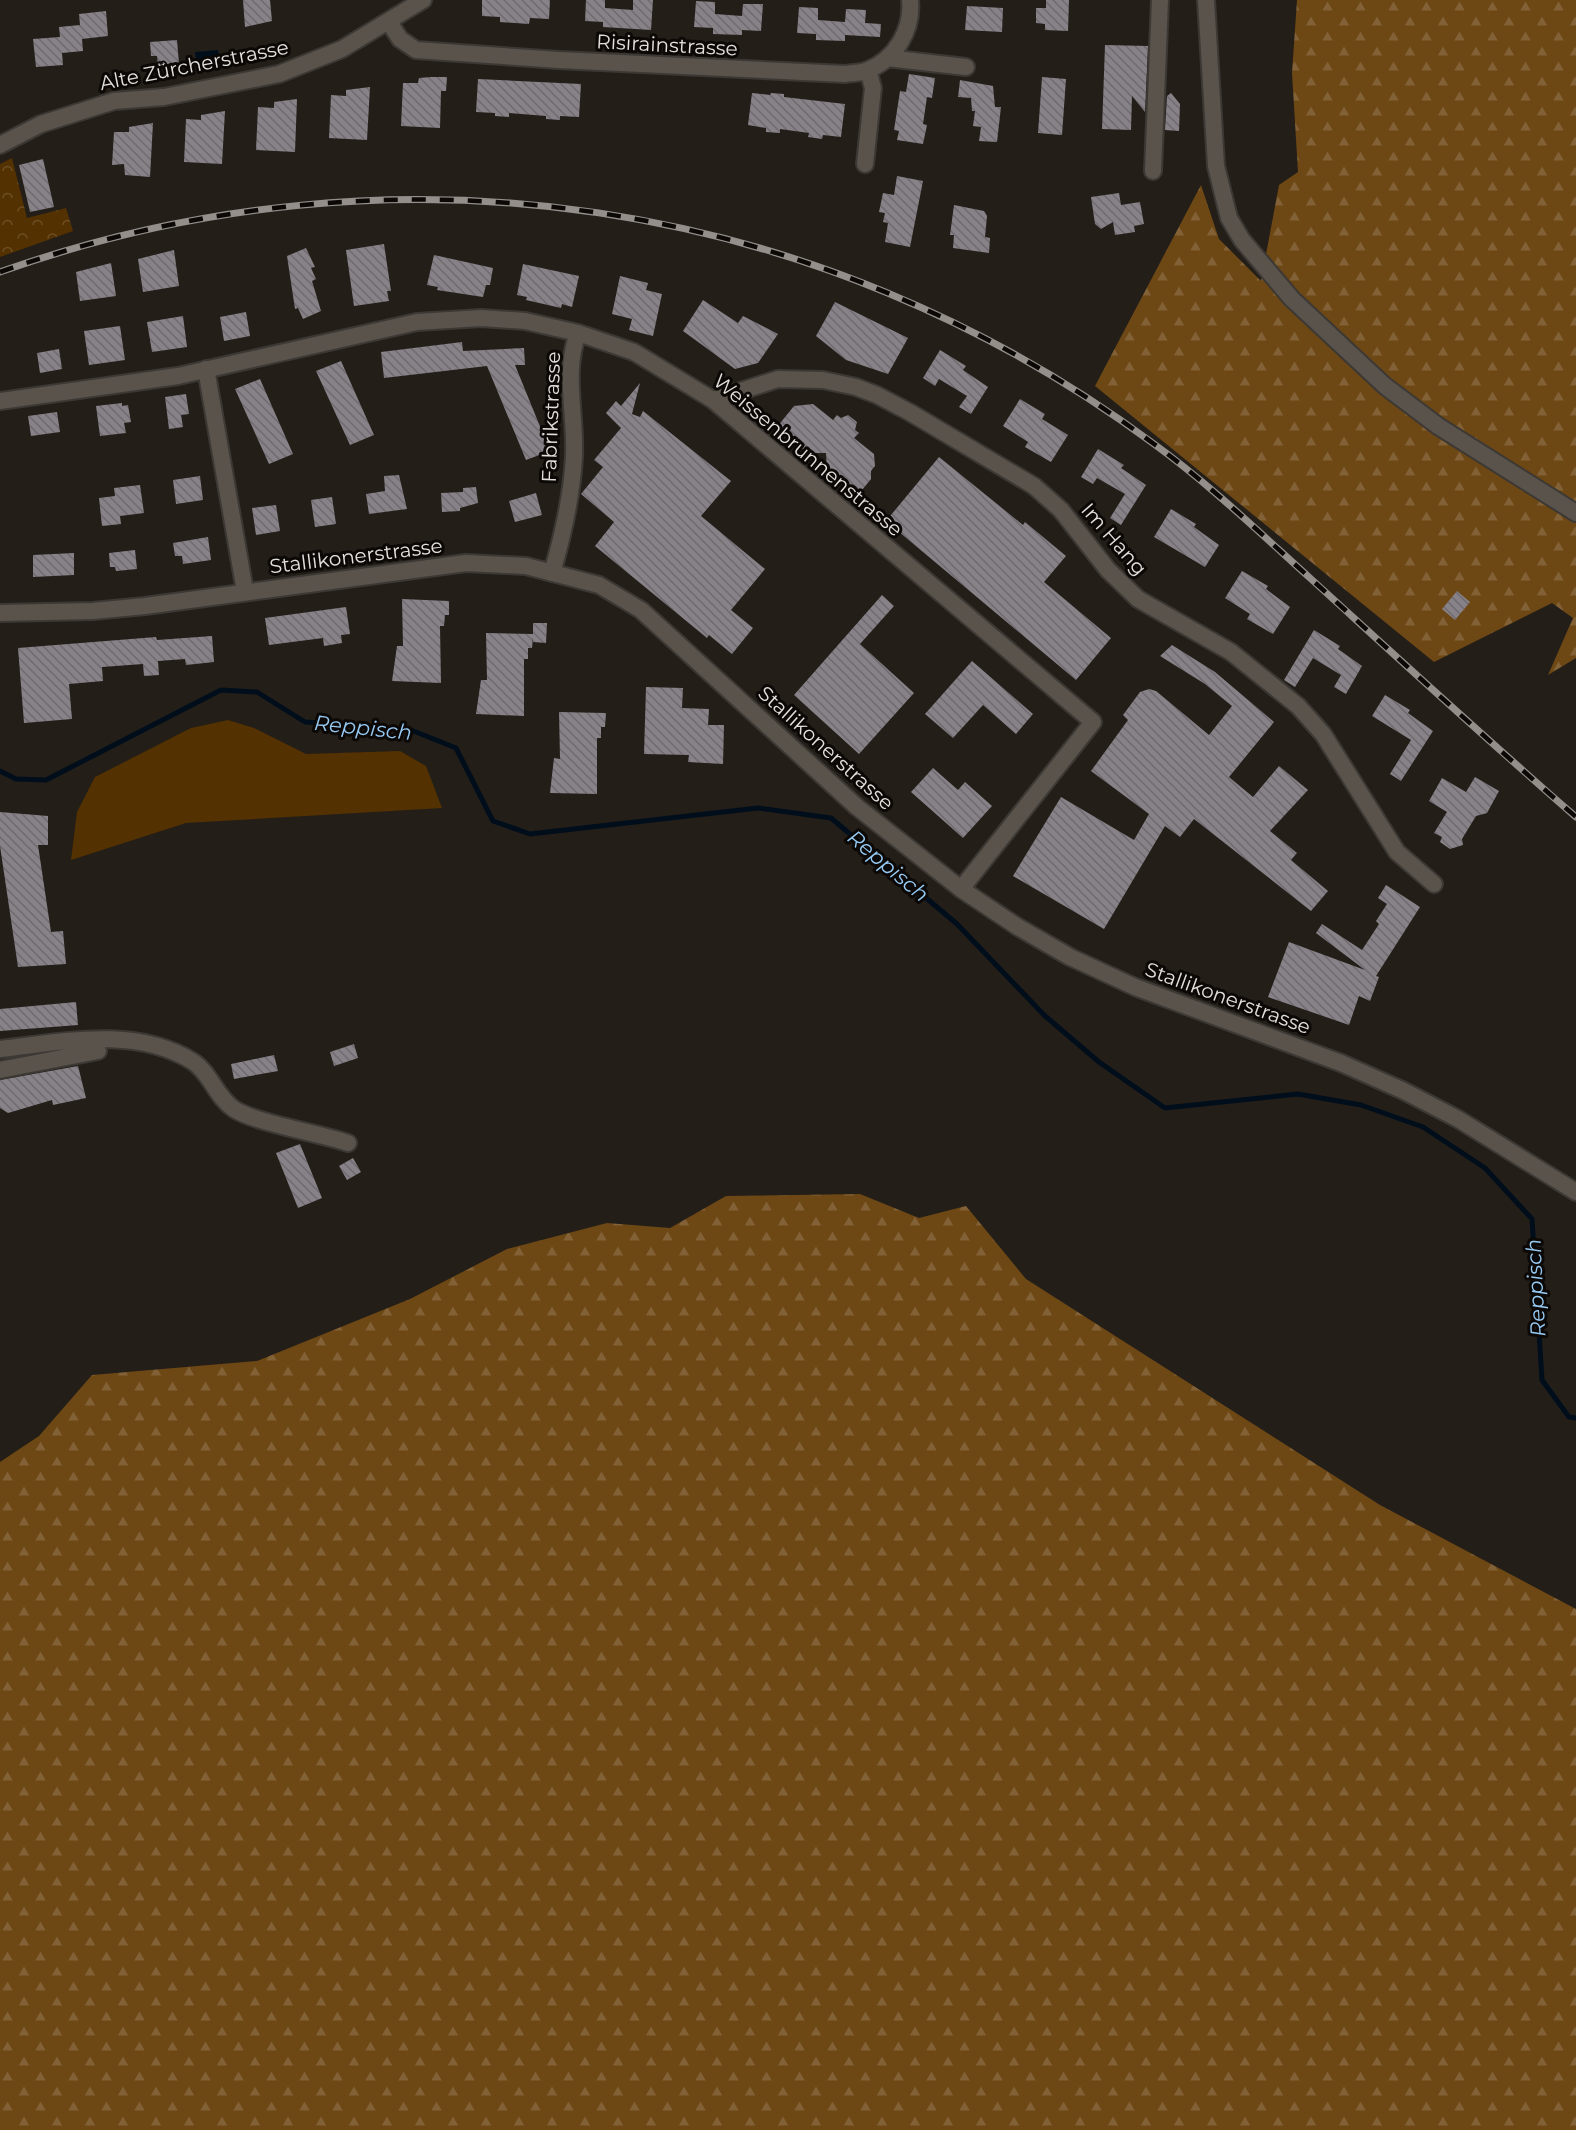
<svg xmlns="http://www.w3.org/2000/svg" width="1576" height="2130" font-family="Montserrat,sans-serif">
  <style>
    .forest { fill: url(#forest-firs) }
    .park { fill: url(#park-crowns) }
    .garden { fill: #543100 }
    .water { fill: url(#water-ripples) }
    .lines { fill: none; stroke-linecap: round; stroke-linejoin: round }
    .stream { stroke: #000e1c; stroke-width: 5 }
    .building { fill: url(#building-back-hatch) }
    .minor-casing { stroke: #3c3834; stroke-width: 20 }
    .tertiary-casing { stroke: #3c3834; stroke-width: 20 }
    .minor { stroke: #59534c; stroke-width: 16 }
    .tertiary { stroke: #59534c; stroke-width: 16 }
    .rail-casing { stroke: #948f8b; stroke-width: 7 }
    .rail { stroke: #0b0806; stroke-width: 4.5; stroke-dasharray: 14; stroke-linecap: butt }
    .labels { text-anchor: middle; stroke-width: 6; stroke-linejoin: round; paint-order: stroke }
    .street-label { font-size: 20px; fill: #e4e0dd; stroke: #0b0806 }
    .water-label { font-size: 21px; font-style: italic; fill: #96caf4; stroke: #0b0806 }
  </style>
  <defs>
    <pattern id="forest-firs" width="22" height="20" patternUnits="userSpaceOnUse" patternTransform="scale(1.5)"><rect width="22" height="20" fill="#6d4714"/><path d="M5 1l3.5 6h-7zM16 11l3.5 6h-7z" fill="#826136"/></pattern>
    <pattern id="park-crowns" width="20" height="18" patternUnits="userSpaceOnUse" patternTransform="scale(1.5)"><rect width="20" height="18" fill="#543100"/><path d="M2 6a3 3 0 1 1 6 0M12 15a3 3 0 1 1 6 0" fill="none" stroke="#6c4f25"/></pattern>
    <pattern id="water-ripples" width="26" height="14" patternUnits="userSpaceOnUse" patternTransform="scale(1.5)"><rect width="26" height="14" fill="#000e1c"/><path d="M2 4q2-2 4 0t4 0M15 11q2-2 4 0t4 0" fill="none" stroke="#25313d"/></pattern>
    <pattern id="building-back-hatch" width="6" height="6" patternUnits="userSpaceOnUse" patternTransform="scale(1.5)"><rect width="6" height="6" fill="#878188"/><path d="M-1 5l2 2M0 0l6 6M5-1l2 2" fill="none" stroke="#706b70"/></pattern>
  </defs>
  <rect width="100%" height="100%" fill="#231e18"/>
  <!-- forest -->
  <path class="forest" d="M 1297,0 L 1576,0 L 1576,658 L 1548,675 L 1573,618 L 1552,603 L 1434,662 L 1095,386 L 1201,185 L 1219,239 L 1261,281 L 1279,185 L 1298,172 L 1292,73 Z
    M 860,1194 L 919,1218 L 966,1206 L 1026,1279 L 1380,1505 L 1576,1609 L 1576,2130 L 0,2130 L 0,1462 L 39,1436 L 92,1375 L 257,1361 L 410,1299 L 507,1249 L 607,1223 L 670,1228 L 726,1196 Z"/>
  <!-- park -->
  <path class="park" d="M 12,158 L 27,218 L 66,208 L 73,231 L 0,257 L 0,164 Z"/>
  <!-- garden -->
  <path class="garden" d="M 228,720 L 254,728 L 306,754 L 400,751 L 426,766 L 442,808 L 186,823 L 71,860 L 77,812 L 95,777 L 191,728 Z"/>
  <!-- water -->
  <path class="water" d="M 218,50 L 220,63 L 197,65 L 195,52 Z"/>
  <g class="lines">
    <!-- stream -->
    <path class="stream" d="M 0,771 L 16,779 L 46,780 L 221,690 L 257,692 L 305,722 L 411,730 L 456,748 L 493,821 L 530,834 L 758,808 L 831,818 L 957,924 L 1044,1015 L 1099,1062 L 1165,1108 L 1298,1094 L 1361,1105 L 1423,1127 L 1485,1168 L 1532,1219 L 1542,1380 L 1569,1417 L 1576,1418"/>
  </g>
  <!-- building -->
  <path class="building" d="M 243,0 L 270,0 L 272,21 L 245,27 Z
    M 482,0 L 550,0 L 549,19 L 530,18 L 529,24 L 500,22 L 500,17 L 482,16 Z
    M 586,0 L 605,0 L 605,8 L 633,10 L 633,0 L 653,0 L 651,30 L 603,27 L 603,22 L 585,21 Z
    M 1046,0 L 1069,0 L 1068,31 L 1045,30 L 1045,24 L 1036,23 L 1036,8 L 1046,8 Z
    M 696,1 L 715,2 L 715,14 L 742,16 L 743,4 L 763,4 L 761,31 L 742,30 L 742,35 L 713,34 L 713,28 L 694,27 Z
    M 967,6 L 1003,8 L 1002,32 L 965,30 Z
    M 799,7 L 818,8 L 818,20 L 845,22 L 846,9 L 866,10 L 865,23 L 881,24 L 880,37 L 845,35 L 845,41 L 816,40 L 816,34 L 797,33 Z
    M 106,11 L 108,36 L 82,39 L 83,51 L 62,53 L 63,65 L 36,67 L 33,39 L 60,37 L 59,27 L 80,25 L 79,14 Z
    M 177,40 L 179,64 L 158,66 L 157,56 L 151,56 L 150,42 Z
    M 1105,45 L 1148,46 L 1145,112 L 1132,96 L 1131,130 L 1102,129 Z
    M 909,74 L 935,78 L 932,98 L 927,97 L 923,124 L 927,125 L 923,144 L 897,140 L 899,131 L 894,130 L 900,91 L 906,92 Z
    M 431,77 L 447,77 L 446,91 L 441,91 L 440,128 L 401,126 L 403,83 L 418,83 L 419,78 Z
    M 1042,77 L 1066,79 L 1062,135 L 1038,133 Z
    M 478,79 L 581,84 L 579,117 L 560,116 L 560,120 L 546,119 L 546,116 L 509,113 L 509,117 L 495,116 L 495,113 L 476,112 Z
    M 960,80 L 993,86 L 995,107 L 1001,107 L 997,142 L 979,141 L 981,127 L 973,126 L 975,111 L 972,111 L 971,98 L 958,97 Z
    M 370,87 L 367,140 L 329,138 L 331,95 L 346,96 L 346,90 Z
    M 752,93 L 770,95 L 771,93 L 784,94 L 784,97 L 845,104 L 841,137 L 823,135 L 822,139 L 808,137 L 809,133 L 780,129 L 780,133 L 766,132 L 766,128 L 748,125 Z
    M 1171,93 L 1180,104 L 1179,131 L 1165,130 L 1167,96 Z
    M 297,99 L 295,152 L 256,150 L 258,107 L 274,108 L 274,102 Z
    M 225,111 L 222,164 L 184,162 L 186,119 L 201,120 L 201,115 Z
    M 153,123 L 150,177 L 125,175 L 124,164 L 112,165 L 114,132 L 129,132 L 129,127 Z
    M 43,159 L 54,207 L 30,212 L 19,165 Z
    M 897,176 L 923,181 L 910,247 L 885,242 L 888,223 L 883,222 L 885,213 L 879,212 L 883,193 L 894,195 Z
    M 1119,193 L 1121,205 L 1140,202 L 1144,224 L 1134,226 L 1135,232 L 1115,235 L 1113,222 L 1101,229 L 1095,224 L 1091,197 Z
    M 954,205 L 984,211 L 987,216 L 985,237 L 990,238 L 989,253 L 953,248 L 954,235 L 950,235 Z
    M 384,244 L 391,291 L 387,291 L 389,301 L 354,306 L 346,250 Z
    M 306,248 L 315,267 L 311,268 L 316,279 L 312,281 L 321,311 L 303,319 L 298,308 L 295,309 L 287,256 Z
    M 174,250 L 179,286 L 143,292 L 138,259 Z
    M 434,255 L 493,268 L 490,285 L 486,285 L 483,297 L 437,290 L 438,287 L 427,285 Z
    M 111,263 L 116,296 L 80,301 L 76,272 Z
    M 523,264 L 579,276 L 572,307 L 562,304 L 561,308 L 526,300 L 527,297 L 517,295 Z
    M 620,276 L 648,283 L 646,290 L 662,294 L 653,336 L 629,330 L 632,319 L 612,314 Z
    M 703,300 L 738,323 L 743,316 L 778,334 L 758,363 L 735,369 L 683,331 Z
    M 835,302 L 908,338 L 888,374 L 846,360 L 816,336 Z
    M 246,312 L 250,336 L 224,341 L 220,317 Z
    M 183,316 L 187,347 L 152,352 L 147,322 Z
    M 120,326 L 125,360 L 89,365 L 84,331 Z
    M 462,342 L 463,351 L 524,348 L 525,365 L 515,365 L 550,451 L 526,460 L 487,366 L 384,378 L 381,352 Z
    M 59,349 L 62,369 L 40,373 L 37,353 Z
    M 940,350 L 966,366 L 963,370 L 988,387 L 971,414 L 959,407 L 967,396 L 939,379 L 935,386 L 923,378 Z
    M 341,361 L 374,435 L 350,445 L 316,371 Z
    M 260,379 L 293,454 L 269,464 L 235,389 Z
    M 640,383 L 632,414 L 640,417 L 643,411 L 731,481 L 701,516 L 765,569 L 731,610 L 753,628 L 732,654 L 709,635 L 707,638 L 595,546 L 614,522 L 581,494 L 603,467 L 594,460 L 621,428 L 606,413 L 616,401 L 621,406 Z
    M 186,394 L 189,414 L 181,415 L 183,427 L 169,429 L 165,397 Z
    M 1020,399 L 1045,414 L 1042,419 L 1068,435 L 1051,462 L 1025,447 L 1028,442 L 1003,426 Z
    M 122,403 L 122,406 L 128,405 L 131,422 L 124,423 L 126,433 L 100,436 L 96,406 Z
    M 813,404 L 833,420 L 837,415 L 841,418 L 848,415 L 857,422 L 855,430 L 859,433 L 854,438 L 874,454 L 875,466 L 871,471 L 871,479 L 858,495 L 827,470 L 826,453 L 807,453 L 777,427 L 794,406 Z
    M 57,412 L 60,432 L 31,436 L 28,416 Z
    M 1098,449 L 1124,465 L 1121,468 L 1146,485 L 1121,525 L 1110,518 L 1125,494 L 1097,478 L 1093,484 L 1081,477 Z
    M 939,457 L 1023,525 L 1025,522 L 1066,556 L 1044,582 L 1111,638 L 1076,680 L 886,521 Z
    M 399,475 L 407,509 L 369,514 L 366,494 L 385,491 L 384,476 Z
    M 200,476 L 203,500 L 176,504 L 173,480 Z
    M 140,485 L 144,513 L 120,516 L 121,524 L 102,526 L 99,498 L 115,496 L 114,488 Z
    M 476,487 L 478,503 L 460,508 L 460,511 L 442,512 L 441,493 L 463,492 L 463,488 Z
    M 536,493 L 542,515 L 515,522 L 509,501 Z
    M 332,497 L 336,524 L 315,527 L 311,500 Z
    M 276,505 L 280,531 L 256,535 L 252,508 Z
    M 1171,509 L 1196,524 L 1194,527 L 1219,545 L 1205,567 L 1154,537 Z
    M 208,537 L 211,560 L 183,564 L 182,556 L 175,556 L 173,543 Z
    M 135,550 L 137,569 L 116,571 L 115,567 L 110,567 L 109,553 Z
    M 74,553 L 74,575 L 33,577 L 33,555 Z
    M 1242,571 L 1268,586 L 1266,589 L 1290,607 L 1273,634 L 1247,619 L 1250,614 L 1225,598 Z
    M 1457,591 L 1470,602 L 1455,620 L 1442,609 Z
    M 882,595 L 894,606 L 860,644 L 914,693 L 859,754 L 794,695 Z
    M 402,599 L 449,601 L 449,615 L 445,615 L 444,626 L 440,626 L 441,683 L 392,681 L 397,646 L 403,646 Z
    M 346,607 L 350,634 L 341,635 L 342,643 L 324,646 L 323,638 L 269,645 L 265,618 Z
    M 533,623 L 547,623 L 546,643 L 533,642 L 533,637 L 532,648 L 528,648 L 528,659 L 524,659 L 524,716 L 476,714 L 481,680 L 487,680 L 486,633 L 533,634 Z
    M 1314,630 L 1340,646 L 1338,649 L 1362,666 L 1346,694 L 1334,687 L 1341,675 L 1313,658 L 1295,687 L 1284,680 Z
    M 212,636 L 214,662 L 186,665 L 185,659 L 158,661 L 159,675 L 144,676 L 143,664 L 102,667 L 103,681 L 69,684 L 72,719 L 24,723 L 18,648 L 156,637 L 157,640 Z
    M 1172,645 L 1215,672 L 1274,722 L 1229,777 L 1253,797 L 1279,766 L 1308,790 L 1270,831 L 1297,853 L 1291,860 L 1328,891 L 1311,911 L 1194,819 L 1180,837 L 1165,826 L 1104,929 L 1013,876 L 1061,797 L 1134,840 L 1149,814 L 1091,771 L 1128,720 L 1123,715 L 1140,692 L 1149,689 L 1156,691 L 1209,735 L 1232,706 L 1205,684 L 1160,656 Z
    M 972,661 L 1033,714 L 1016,734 L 983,705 L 953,738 L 925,714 Z
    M 646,687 L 683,688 L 682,708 L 709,709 L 708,725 L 724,725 L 723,764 L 688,762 L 689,755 L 644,754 Z
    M 1385,695 L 1410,710 L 1408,713 L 1433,731 L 1401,781 L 1390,774 L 1411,740 L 1372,716 Z
    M 559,712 L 606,713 L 605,727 L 601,727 L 601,738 L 597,738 L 597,794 L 550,793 L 554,758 L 560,759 Z
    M 933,768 L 958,790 L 965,782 L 992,806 L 963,838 L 911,792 Z
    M 1475,777 L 1499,791 L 1487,813 L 1476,816 L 1462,839 L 1463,845 L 1450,849 L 1440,842 L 1442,837 L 1434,833 L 1447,812 L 1429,801 L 1442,778 L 1466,792 Z
    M 0,812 L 48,816 L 48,845 L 38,845 L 51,932 L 63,931 L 66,964 L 18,967 L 0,846 Z
    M 1386,885 L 1420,907 L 1376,976 L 1379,977 L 1370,1001 L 1359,996 L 1349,1025 L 1268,997 L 1289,942 L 1365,970 L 1316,933 L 1322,924 L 1362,950 L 1379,924 L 1376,921 L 1387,904 L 1378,898 Z
    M 76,1002 L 78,1025 L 0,1031 L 0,1009 Z
    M 354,1044 L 358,1058 L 334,1066 L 330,1052 Z
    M 274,1055 L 278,1071 L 234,1079 L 231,1064 Z
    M 78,1066 L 86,1098 L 53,1105 L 52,1100 L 8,1113 L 0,1108 L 0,1080 Z
    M 300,1144 L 322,1198 L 298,1208 L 276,1153 Z
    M 353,1158 L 361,1172 L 347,1180 L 339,1166 Z"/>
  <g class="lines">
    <defs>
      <path id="minor" d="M 389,22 L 400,39 L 416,50 L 559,60 L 845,74 C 852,73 862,73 868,70 C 896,59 913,29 910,0
        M 887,58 L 966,67
        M 0,145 L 41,124 L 114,101 L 164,97 L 279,74 L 342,49 L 423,0
        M 865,164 L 873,88 L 868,70
        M 1153,171 L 1160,0
        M 206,369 L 245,591
        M 713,400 L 778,379 L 823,380 L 856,387 L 877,395 L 911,413 L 1034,486 L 1061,510 L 1108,570 L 1138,599 L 1231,652 L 1298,706 L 1323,734 L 1397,852 L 1434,884
        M 0,401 L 178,376 L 417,322 L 481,318 L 525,321 L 578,333 L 634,352 L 713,400 L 1093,722 L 961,889
        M 552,573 C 563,535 572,496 574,456 C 576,414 563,373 578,333
        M 0,1049 C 63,1042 134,1026 192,1061 C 210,1072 216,1097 234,1109 C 255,1123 319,1133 348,1143
        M 0,1070 L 98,1051"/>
      <path id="tertiary" d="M 1206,0 L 1216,166 L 1229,218 L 1242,240 L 1292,299 L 1385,386 L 1438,426 L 1576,513
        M 0,613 L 93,611 L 145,606 L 466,563 L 526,566 L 599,585 L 641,610 L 857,807 L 961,889 L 1018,927 L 1070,957 L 1135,987 L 1341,1063 L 1404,1091 L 1458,1119 L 1576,1192"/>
    </defs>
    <!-- minor casing -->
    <use href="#minor" class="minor-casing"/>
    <!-- tertiary casing -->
    <use href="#tertiary" class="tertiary-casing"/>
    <!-- minor -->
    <use href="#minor" class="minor"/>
    <!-- tertiary -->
    <use href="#tertiary" class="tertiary"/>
    <defs>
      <path id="rail" d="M 0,272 C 393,133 819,196 1154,444 C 1209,484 1259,532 1310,578 C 1398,658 1486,739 1576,817"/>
    </defs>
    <!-- rail casing -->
    <use href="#rail" class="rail-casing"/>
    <!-- rail -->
    <use href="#rail" class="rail"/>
  </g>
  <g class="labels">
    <!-- street labels -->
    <g class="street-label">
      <text transform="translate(667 45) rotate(3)" y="7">Risirainstrasse</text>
      <text transform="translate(194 65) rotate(-11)" y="7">Alte Zürcherstrasse</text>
      <text transform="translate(551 417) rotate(-88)" y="7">Fabrikstrasse</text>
      <text transform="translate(808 455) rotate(40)" y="7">Weissenbrunnenstrasse</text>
      <text transform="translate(1114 539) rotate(49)" y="7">Im Hang</text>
      <text transform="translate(356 556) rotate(-7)" y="7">Stallikonerstrasse</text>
      <text transform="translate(826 748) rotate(42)" y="7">Stallikonerstrasse</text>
      <text transform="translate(1228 998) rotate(20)" y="7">Stallikonerstrasse</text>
    </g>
    <!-- water labels -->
    <g class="water-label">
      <text transform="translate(363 728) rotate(6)" y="7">Reppisch</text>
      <text transform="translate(888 866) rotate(40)" y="7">Reppisch</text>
      <text transform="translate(1536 1288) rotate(-93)" y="7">Reppisch</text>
    </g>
  </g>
</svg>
